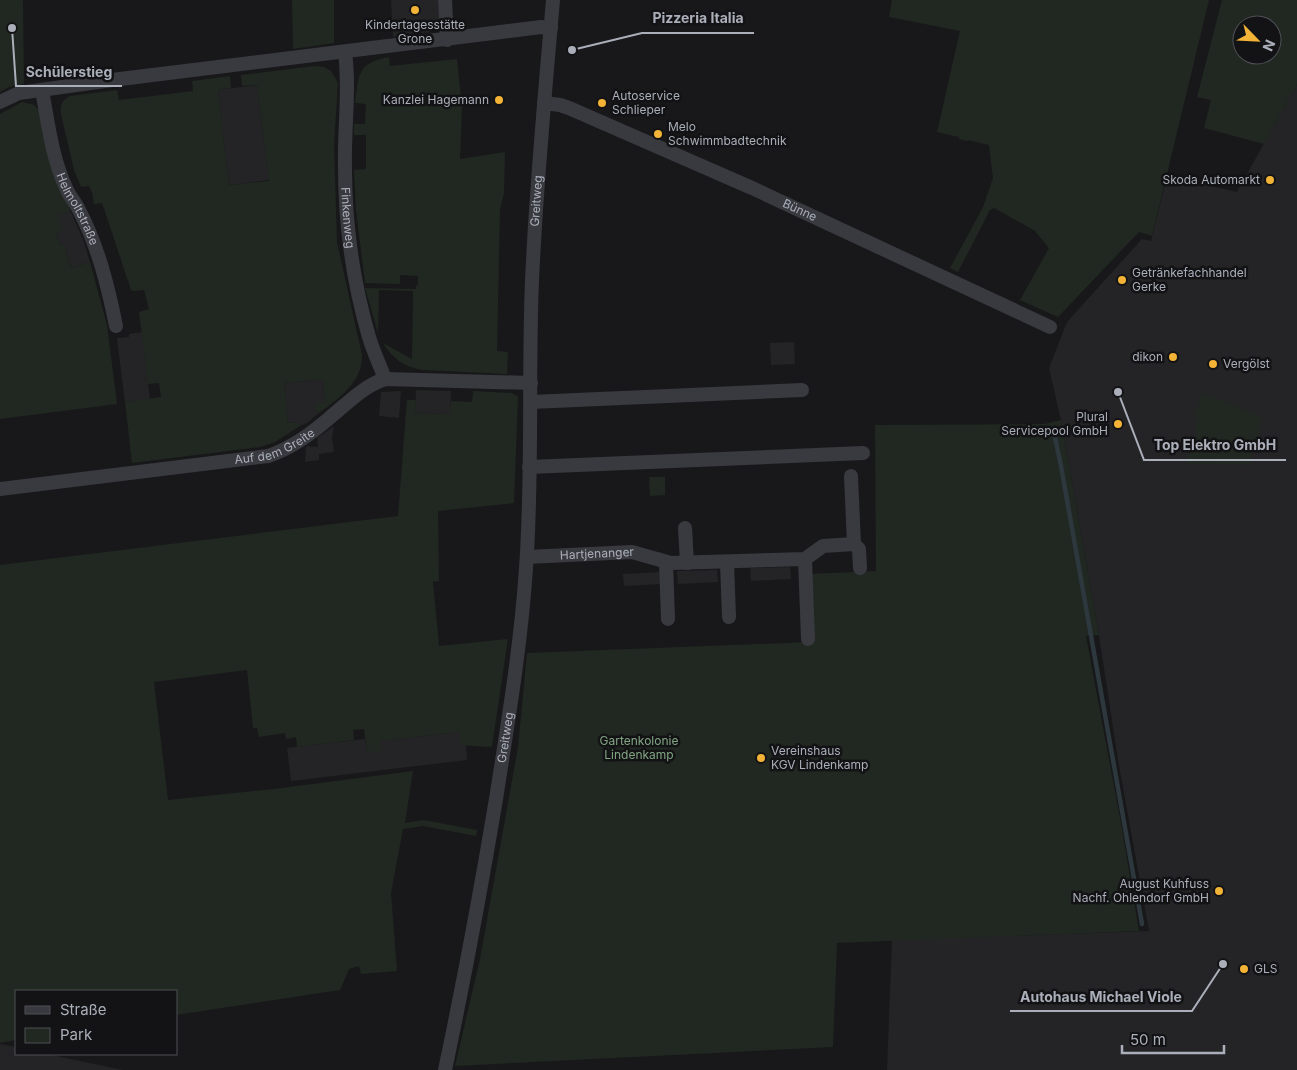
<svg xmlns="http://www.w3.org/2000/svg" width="1297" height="1070" font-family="Inter,sans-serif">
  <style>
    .built { fill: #242427 }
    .green { fill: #202821; fill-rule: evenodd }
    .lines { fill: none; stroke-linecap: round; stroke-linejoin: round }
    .stream { stroke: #2d373e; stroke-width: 4.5 }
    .minor { stroke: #393a3f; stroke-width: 14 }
    .poi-dot { fill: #f3b337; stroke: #131315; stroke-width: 2 }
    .labels { text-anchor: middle; stroke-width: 5; stroke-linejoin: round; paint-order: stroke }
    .poi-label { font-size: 12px; fill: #aaafba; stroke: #131315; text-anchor: start }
    .street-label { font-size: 12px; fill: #aaafba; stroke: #131315 }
    .park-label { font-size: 12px; fill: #81a583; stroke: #131315 }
    .leader { fill: none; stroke: #aaafba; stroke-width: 2 }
    .callout-dot { fill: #aaafba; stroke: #131315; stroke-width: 2 }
    .callout-label { font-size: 14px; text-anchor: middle; font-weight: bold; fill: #aaafba; stroke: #131315; stroke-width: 5; stroke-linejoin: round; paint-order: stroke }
  </style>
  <rect width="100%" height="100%" fill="#18181a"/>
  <!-- built -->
  <path class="built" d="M 391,0 L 438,0 L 440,19 L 437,27 L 430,32 L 393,37 Z
    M 1297,84 L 1297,1070 L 887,1070 L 892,940 L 1149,931 L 1118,760 L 1098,629 L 1061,420 L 1049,368 L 1067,322 L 1142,239 L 1151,241 L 1167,176 L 1237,192 Z
    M 257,85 L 269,180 L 229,185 L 218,90 Z
    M 71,212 L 84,242 L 90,262 L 71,268 L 64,244 L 60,245 L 56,233 L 58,215 Z
    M 142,332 L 150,399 L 125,402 L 117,338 L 129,337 L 129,334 Z
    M 794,342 L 795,364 L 771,365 L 770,343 Z
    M 323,379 L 325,402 L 315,404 L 315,410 L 319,413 L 307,423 L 300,426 L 299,422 L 288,423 L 284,383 Z
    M 416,390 L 451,391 L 450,414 L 415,413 Z
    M 401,391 L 399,418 L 379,416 L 381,392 Z
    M 333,427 L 334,427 L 332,438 L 334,452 L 319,454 L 319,460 L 305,462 L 306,446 L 318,447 L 317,438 Z
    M 790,567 L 791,579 L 751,581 L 750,568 Z
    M 717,570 L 718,582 L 678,584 L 677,571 Z
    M 661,572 L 662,584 L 624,586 L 623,574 Z
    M 459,732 L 466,744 L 467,760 L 291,781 L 287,748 L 365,739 L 367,752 L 380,741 Z
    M 0,1044 L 16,1047 L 16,1054 L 47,1054 L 123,1070 L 0,1070 Z"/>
  <!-- green -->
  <path class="green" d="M 0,0 L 23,0 L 24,84 L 9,87 L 0,92 Z
    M 292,0 L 334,0 L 334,43 L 293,49 Z
    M 892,0 L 1209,0 L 1152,236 L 1139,232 L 1058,317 L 1020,300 L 1049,248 L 1035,231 L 994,208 L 990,210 L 958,272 L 950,268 L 983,207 L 993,178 L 989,145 L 968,140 L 967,141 L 959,139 L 959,137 L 937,132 L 960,31 L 889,17 Z
    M 1222,0 L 1297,0 L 1297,84 L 1264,144 L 1204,128 L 1211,100 L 1197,97 ZM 1242,25 L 1272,25 L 1272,55 L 1242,55 Z
    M 389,57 L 390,66 L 457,59 L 462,107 L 460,159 L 505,152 L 504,193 L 500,209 L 497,351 L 508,352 L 507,374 L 423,370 C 404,367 393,359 383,343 L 412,359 L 413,291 L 379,290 L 378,333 L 365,288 L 416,289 L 416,286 L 418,285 L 418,276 L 400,275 L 400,284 L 365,283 L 356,210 L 354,170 L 366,169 L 366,135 L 354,135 L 354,124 L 365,124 L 366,104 L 355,103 C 359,74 357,63 389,57 Z
    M 314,66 L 324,67 L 331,71 L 338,83 L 334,145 L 337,242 L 362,355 C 363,382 338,399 319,413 L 315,410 L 315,403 L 325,402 L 323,379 L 284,383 L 288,423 L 299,422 L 300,426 L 275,442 L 260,447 L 132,463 L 125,402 L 161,397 L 159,383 L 148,384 L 139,312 L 149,309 L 144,290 L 134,291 L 131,290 L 102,203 L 94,204 L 92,192 L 89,186 L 81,187 L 74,170 L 61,114 C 60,105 62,100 70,96 L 117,90 L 119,100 L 193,91 L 192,81 L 230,76 L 231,88 L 218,90 L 229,185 L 269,181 L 257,85 L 242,86 L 241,75 Z
    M 22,102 L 34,105 L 40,111 L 56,175 L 71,212 L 58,215 L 62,231 L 56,233 L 60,245 L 64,244 L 71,268 L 90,262 L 107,325 L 117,404 L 0,419 L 0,114 Z
    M 473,391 L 512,393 L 518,397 L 514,503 L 438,511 L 439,581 L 433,582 L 439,646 L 508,639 L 492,746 L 488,747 L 460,745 L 459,732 L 381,741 L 381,751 L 367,752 L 364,729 L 353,730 L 354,740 L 297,747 L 296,737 L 286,739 L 285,733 L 259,737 L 257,728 L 253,728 L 247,670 L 154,682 L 168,800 L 274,789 L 413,771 L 405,823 L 424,820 L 477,830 L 476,836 L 423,826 L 403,829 L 391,893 L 397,971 L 361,974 L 359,966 L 349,969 L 340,990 L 176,1015 L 176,991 L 16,991 L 16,1040 L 0,1043 L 0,565 L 398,516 L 407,400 L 416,400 L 415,413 L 450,414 L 451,401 L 472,402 Z
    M 1203,393 L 1261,416 L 1258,440 L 1252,440 L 1251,465 L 1187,463 L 1188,441 L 1195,442 L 1197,418 L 1194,415 Z
    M 1061,420 L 1099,635 L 1086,636 L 1122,829 L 1139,931 L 837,943 L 833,1047 L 455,1066 L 480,959 L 518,747 L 527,653 L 811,642 L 808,574 L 876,571 L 875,425 L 1045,424 Z
    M 649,477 L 665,477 L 665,495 L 650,496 Z"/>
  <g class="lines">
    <!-- stream -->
    <path class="stream" d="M 1053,428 L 1061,466 L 1142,924"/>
    <!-- minor -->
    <g class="minor">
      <path d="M 445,0 L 447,40"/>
      <path id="s1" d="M 345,52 C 350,90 344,128 345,167 C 345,224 353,282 369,337 C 373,351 380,365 385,379"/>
      <path id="s2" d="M 42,90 C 48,123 52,159 67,190 C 70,197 76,203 79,210 C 98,246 108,286 116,326"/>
      <path d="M 0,102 L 19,93 L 112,80 L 541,27 L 551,28"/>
      <path id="s3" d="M 544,103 L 560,105 L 569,108 L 752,188 L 1050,327"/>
      <path d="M 531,402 L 802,390"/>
      <path d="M 529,467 L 863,453"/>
      <path id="s4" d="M 0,489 L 268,456 C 293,448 315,431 334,414 C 350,401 364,386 385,379 L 531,383"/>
      <path d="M 685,528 L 687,563"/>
      <path d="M 854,544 L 859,549 L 860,568"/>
      <path id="s5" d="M 527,557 L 632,552 L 671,563 L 805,559 L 823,546 L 854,544 L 851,476"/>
      <path d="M 805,559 L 808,639"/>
      <path d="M 666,562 L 668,619"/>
      <path d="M 727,562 L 729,617"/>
      <path id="s6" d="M 445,1070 C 464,980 481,889 496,799 C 508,722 521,645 526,568 C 533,473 528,376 532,281 C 536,187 545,93 553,0"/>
    </g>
  </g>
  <!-- markers -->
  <g class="poi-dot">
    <circle cx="415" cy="10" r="5"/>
    <circle cx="499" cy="100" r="5"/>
    <circle cx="602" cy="103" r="5"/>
    <circle cx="658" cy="134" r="5"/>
    <circle cx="1270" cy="180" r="5"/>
    <circle cx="1122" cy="280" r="5"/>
    <circle cx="1173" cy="357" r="5"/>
    <circle cx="1213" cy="364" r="5"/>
    <circle cx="1118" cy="424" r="5"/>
    <circle cx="761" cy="758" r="5"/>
    <circle cx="1219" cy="891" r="5"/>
    <circle cx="1244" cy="969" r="5"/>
  </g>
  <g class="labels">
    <!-- poi labels -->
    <g class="poi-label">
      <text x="415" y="29" text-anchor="middle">Kindertagesstätte<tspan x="415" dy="14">Grone</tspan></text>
      <text x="612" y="100">Autoservice<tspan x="612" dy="14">Schlieper</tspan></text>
      <text x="489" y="104" text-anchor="end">Kanzlei Hagemann</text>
      <text x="668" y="131">Melo<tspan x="668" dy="14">Schwimmbadtechnik</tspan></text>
      <text x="1260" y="184" text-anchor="end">Skoda Automarkt</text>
      <text x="1132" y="277">Getränkefachhandel<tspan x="1132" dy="14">Gerke</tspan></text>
      <text x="1163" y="361" text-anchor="end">dikon</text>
      <text x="1223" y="368">Vergölst</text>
      <text x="1108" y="421" text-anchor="end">Plural<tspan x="1108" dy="14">Servicepool GmbH</tspan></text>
      <text x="771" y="755">Vereinshaus<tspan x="771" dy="14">KGV Lindenkamp</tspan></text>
      <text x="1209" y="888" text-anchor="end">August Kuhfuss<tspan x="1209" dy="14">Nachf. Ohlendorf GmbH</tspan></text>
      <text x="1254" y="973">GLS</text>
    </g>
    <!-- street labels -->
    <g class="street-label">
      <text dy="4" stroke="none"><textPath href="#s6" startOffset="876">Greitweg</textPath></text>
      <text dy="4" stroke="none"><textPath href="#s2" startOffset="125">Helmoltstraße</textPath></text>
      <text dy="4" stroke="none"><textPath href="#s3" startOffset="278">Bünne</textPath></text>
      <text dy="4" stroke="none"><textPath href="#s1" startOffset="166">Finkenweg</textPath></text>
      <text dy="4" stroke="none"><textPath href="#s4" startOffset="279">Auf dem Greite</textPath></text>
      <text dy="4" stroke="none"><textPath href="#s5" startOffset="70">Hartjenanger</textPath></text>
      <text dy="4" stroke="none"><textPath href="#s6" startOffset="338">Greitweg</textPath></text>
    </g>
    <!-- park labels -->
    <g class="park-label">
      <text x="639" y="745">Gartenkolonie<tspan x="639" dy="14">Lindenkamp</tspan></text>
    </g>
  </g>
  <!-- callouts -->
  <path class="leader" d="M572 50L642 33H754M12 28L16 86H122M1118 392L1144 460H1286M1223 964L1192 1011H1010"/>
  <g class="callout-dot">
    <circle cx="572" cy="50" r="5"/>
    <circle cx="12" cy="28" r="5"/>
    <circle cx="1118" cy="392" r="5"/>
    <circle cx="1223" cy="964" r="5"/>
  </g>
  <g class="callout-label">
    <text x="698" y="23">Pizzeria Italia</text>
    <text x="69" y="77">Schülerstieg</text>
    <text x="1215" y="450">Top Elektro GmbH</text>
    <text x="1101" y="1002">Autohaus Michael Viole</text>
  </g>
  <!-- legend -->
  <rect x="15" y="990" width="162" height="65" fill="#131315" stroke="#4f5157"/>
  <rect x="25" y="1006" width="25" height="8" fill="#393a3f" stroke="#4f5157"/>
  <text x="60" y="1015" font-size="15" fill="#aaafba">Straße</text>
  <rect x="25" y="1028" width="25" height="15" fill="#202821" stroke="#4f5157"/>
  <text x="60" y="1040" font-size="15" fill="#aaafba">Park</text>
  <!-- north arrow -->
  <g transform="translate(1257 40) rotate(114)"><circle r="24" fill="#131315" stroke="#4f5157"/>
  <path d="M0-4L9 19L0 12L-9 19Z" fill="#f3b337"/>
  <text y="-8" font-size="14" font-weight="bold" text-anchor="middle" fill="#aaafba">N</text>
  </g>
  <!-- scale -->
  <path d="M1122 1045v8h102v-8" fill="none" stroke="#aaafba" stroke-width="2.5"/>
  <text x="1130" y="1045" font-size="15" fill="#aaafba" stroke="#131315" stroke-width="4" paint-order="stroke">50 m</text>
</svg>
